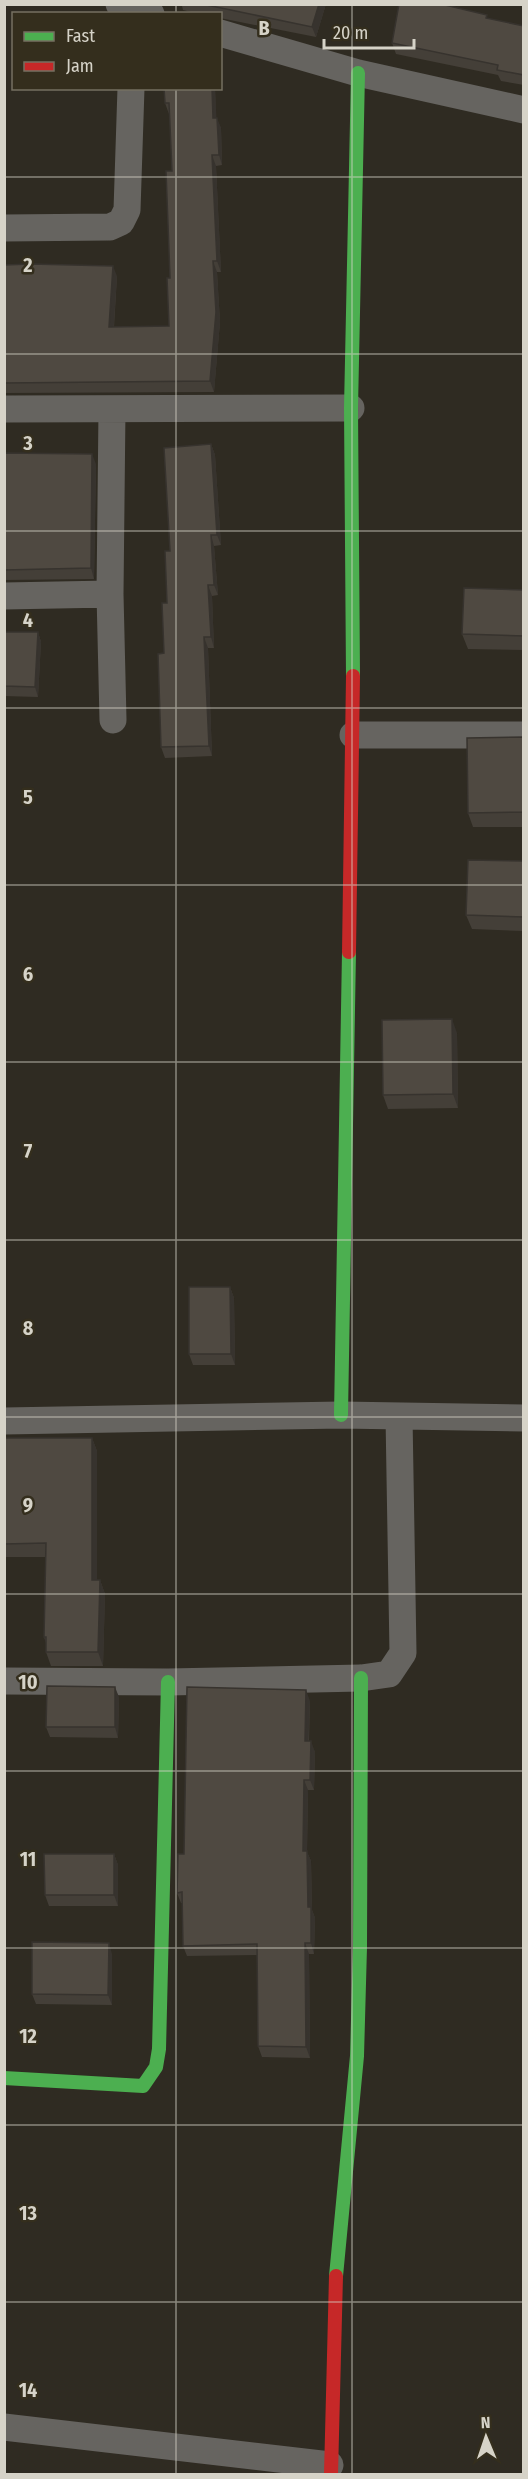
<svg xmlns="http://www.w3.org/2000/svg" width="528" height="2479" font-family="'Fira Sans Condensed',sans-serif">
  <style>
    .lines { fill: none; stroke-linecap: round; stroke-linejoin: round }
    .street { stroke: #666460; stroke-width: 27 }
    .fast { stroke: #4caf50; stroke-width: 14 }
    .jam { stroke: #c62828; stroke-width: 14 }
    .wall { fill: #443f38 }
    .shaded-wall { fill: #37332e }
    .building { fill: #4f4941; stroke: #37332e; stroke-width: 1.5 }
    .grid { fill: none; stroke: #d6d3c8; stroke-width: 1.5; stroke-opacity: 0.55 }
    .grid-label { font-size: 20px; text-anchor: middle; font-weight: bold; fill: #d6d3c8; stroke: #342e1d; stroke-width: 5; stroke-linejoin: round; paint-order: stroke }
  </style>
  <rect width="100%" height="100%" fill="#2f2b22"/>
  <g class="lines">
    <!-- street -->
    <path class="street" d="M 119,4 L 151,14
      M 220,33 L 358,73 L 524,110
      M 4,228 L 110,227 L 121,222 L 127,210 L 131,88
      M 4,409 L 351,408
      M 112,409 L 110,594 L 113,720
      M 4,596 L 110,594
      M 353,735 L 524,735
      M 4,1421 L 341,1415 L 524,1418
      M 4,1681 L 168,1682 L 361,1678 L 389,1674 L 403,1653 L 399,1416
      M 4,2427 L 330,2465"/>
    <!-- fast -->
    <path class="fast" d="M 353,676 L 351,408 L 358,73
      M 341,1415 L 349,952
      M 4,2078 L 143,2086 L 156,2067 L 159,2049 L 168,1682
      M 336,2276 L 357,2056 L 360,1947 L 361,1678"/>
    <!-- jam -->
    <path class="jam" d="M 349,952 L 353,676
      M 331,2474 L 336,2276"/>
  </g>
  <!-- wall -->
  <path class="wall" d="M 172,4 L 326,4 L 316,37 L 220,18 L 220,14 L 199,14 L 183,10 L 182,6 Z
    M 489,19 L 524,26 L 524,85 L 501,81 L 498,75 L 396,54 L 392,43 Z
    M 164,88 L 215,88 L 216,118 L 221,128 L 222,165 L 216,166 L 221,272 L 217,272 L 220,322 L 214,392 L 4,393 L 4,265 L 117,276 L 114,327 L 169,326 L 172,171 L 170,114 L 169,114 L 165,103 Z
    M 211,444 L 215,455 L 221,545 L 214,546 L 218,595 L 212,596 L 214,648 L 208,648 L 212,756 L 165,758 L 161,747 L 164,653 L 170,551 Z
    M 4,453 L 96,464 L 94,579 L 4,580 Z
    M 524,590 L 524,650 L 468,649 L 462,634 Z
    M 4,632 L 38,632 L 41,642 L 38,697 L 4,696 Z
    M 524,737 L 524,827 L 473,827 L 468,813 Z
    M 524,861 L 524,931 L 472,929 L 466,915 Z
    M 457,1033 L 458,1108 L 388,1109 L 383,1095 Z
    M 230,1287 L 234,1298 L 235,1365 L 193,1365 L 189,1354 Z
    M 4,1438 L 92,1438 L 97,1451 L 97,1580 L 100,1580 L 105,1594 L 103,1666 L 51,1666 L 46,1652 L 46,1643 L 44,1637 L 46,1557 L 4,1557 Z
    M 119,1697 L 118,1738 L 50,1737 L 46,1727 Z
    M 310,1701 L 309,1741 L 315,1752 L 314,1790 L 308,1790 L 307,1852 L 311,1861 L 312,1910 L 315,1918 L 314,1954 L 309,1954 L 310,2058 L 262,2057 L 258,2046 L 257,1955 L 187,1956 L 183,1946 L 183,1903 L 181,1903 L 177,1893 L 184,1854 Z
    M 114,1854 L 118,1865 L 118,1906 L 49,1906 L 45,1895 Z
    M 112,1954 L 112,2005 L 36,2004 L 32,1994 Z"/>
  <!-- shaded-wall -->
  <path class="shaded-wall" d="M 319,4 L 326,4 L 316,37 L 312,27 Z
    M 212,88 L 215,88 L 217,129 L 213,118 Z
    M 217,118 L 221,128 L 222,165 L 219,155 Z
    M 212,155 L 216,166 L 221,272 L 217,261 Z
    M 213,261 L 217,272 L 220,322 L 214,392 L 210,381 Z
    M 113,266 L 117,276 L 113,337 L 109,327 Z
    M 211,444 L 215,455 L 221,545 L 217,535 Z
    M 92,454 L 96,464 L 94,579 L 91,568 Z
    M 211,535 L 214,546 L 218,595 L 214,585 Z
    M 208,585 L 212,596 L 214,648 L 211,637 Z
    M 38,632 L 41,642 L 38,697 L 35,687 Z
    M 204,637 L 208,648 L 212,756 L 209,746 Z
    M 452,1019 L 457,1033 L 458,1108 L 453,1094 Z
    M 230,1287 L 234,1298 L 235,1365 L 231,1354 Z
    M 92,1438 L 97,1451 L 97,1594 L 92,1580 Z
    M 100,1580 L 105,1594 L 103,1666 L 98,1652 Z
    M 115,1687 L 119,1697 L 118,1738 L 115,1727 Z
    M 306,1690 L 310,1701 L 308,1752 L 305,1741 Z
    M 311,1741 L 315,1752 L 314,1790 L 310,1780 Z
    M 304,1780 L 308,1790 L 307,1852 L 311,1861 L 312,1910 L 315,1918 L 314,1954 L 311,1943 L 303,1851 Z
    M 114,1854 L 118,1865 L 118,1906 L 114,1895 Z
    M 109,1943 L 112,1954 L 112,2005 L 108,1995 Z
    M 305,1943 L 309,1954 L 310,2058 L 306,2047 Z"/>
  <!-- building -->
  <path class="building" d="M 202,4 L 319,4 L 312,27 Z
    M 399,4 L 441,4 L 487,15 L 486,18 L 524,26 L 524,75 L 497,70 L 498,65 L 392,43 Z
    M 164,88 L 212,88 L 213,118 L 217,118 L 219,155 L 212,155 L 217,261 L 213,261 L 216,312 L 210,381 L 4,383 L 4,265 L 31,264 L 113,266 L 109,327 L 169,326 L 167,278 L 170,278 L 166,171 L 172,171 L 169,103 L 165,103 Z
    M 211,444 L 217,535 L 211,535 L 214,585 L 208,585 L 211,637 L 204,637 L 209,746 L 161,747 L 158,654 L 164,653 L 162,603 L 167,603 L 165,551 L 170,551 L 164,448 Z
    M 4,453 L 92,454 L 91,568 L 4,570 Z
    M 464,588 L 524,590 L 524,636 L 462,634 Z
    M 4,632 L 38,632 L 35,687 L 4,686 Z
    M 524,737 L 524,812 L 468,813 L 467,738 Z
    M 468,860 L 524,861 L 524,917 L 466,915 Z
    M 452,1019 L 453,1094 L 383,1095 L 382,1020 Z
    M 189,1287 L 230,1287 L 231,1354 L 189,1354 Z
    M 4,1438 L 92,1438 L 92,1580 L 100,1580 L 98,1652 L 46,1652 L 46,1637 L 44,1637 L 46,1543 L 4,1544 Z
    M 47,1686 L 115,1687 L 115,1727 L 46,1727 Z
    M 187,1687 L 306,1690 L 305,1741 L 311,1741 L 310,1780 L 304,1780 L 303,1851 L 307,1851 L 308,1907 L 311,1907 L 311,1943 L 305,1943 L 306,2047 L 258,2046 L 257,1944 L 183,1946 L 182,1892 L 177,1893 L 178,1854 L 184,1854 Z
    M 44,1854 L 114,1854 L 114,1895 L 45,1895 Z
    M 32,1942 L 109,1943 L 108,1995 L 32,1994 Z"/>
  <!-- grid -->
  <path class="grid" d="M 176,4 L 176,14M 352,4 L 352,2474M 176,88 L 176,2474M 4,177 L 524,177M 4,354 L 524,354M 4,531 L 524,531M 4,708 L 524,708M 4,885 L 524,885M 4,1062 L 524,1062M 4,1240 L 524,1240M 4,1417 L 524,1417M 4,1594 L 524,1594M 4,1771 L 524,1771M 4,1948 L 524,1948M 4,2125 L 524,2125M 4,2302 L 524,2302"/>
  <g class="grid-label">
    <text x="264" y="35">B</text>
    <text x="28" y="272">2</text>
    <text x="28" y="450">3</text>
    <text x="28" y="627">4</text>
    <text x="28" y="804">5</text>
    <text x="28" y="981">6</text>
    <text x="28" y="1158">7</text>
    <text x="28" y="1335">8</text>
    <text x="28" y="1512">9</text>
    <text x="28" y="1689">10</text>
    <text x="28" y="1866">11</text>
    <text x="28" y="2043">12</text>
    <text x="28" y="2220">13</text>
    <text x="28" y="2397">14</text>
  </g>
  <!-- border -->
  <rect width="528" height="2479" fill="none" stroke="#d6d3c8" stroke-width="12"/>
  <!-- legend -->
  <rect x="12" y="12" width="210" height="78" fill="#342e1d" stroke="#757061" stroke-width="1.5"/>
  <rect x="24" y="32" width="30" height="9" fill="#4caf50" stroke="#757061" stroke-width="1.5"/>
  <text x="66" y="42" font-size="18" fill="#d6d3c8">Fast</text>
  <rect x="24" y="62" width="30" height="9" fill="#c62828" stroke="#757061" stroke-width="1.5"/>
  <text x="66" y="72" font-size="18" fill="#d6d3c8">Jam</text>
  <!-- north arrow -->
  <g transform="translate(486 2437) rotate(358)" stroke="#342e1d" stroke-width="4.5" paint-order="stroke">
  <path d="M0-4.5L10 22L0 15L-10 22Z" fill="#d6d3c8"/>
  <text y="-9" font-size="16" font-weight="bold" text-anchor="middle" fill="#d6d3c8">N</text>
  </g>
  <!-- scale -->
  <path d="M324 39v9h90v-9" fill="none" stroke="#d6d3c8" stroke-width="3"/>
  <text x="333" y="39" font-size="18" fill="#d6d3c8" stroke="#342e1d" stroke-width="4.5" paint-order="stroke">20 m</text>
</svg>
